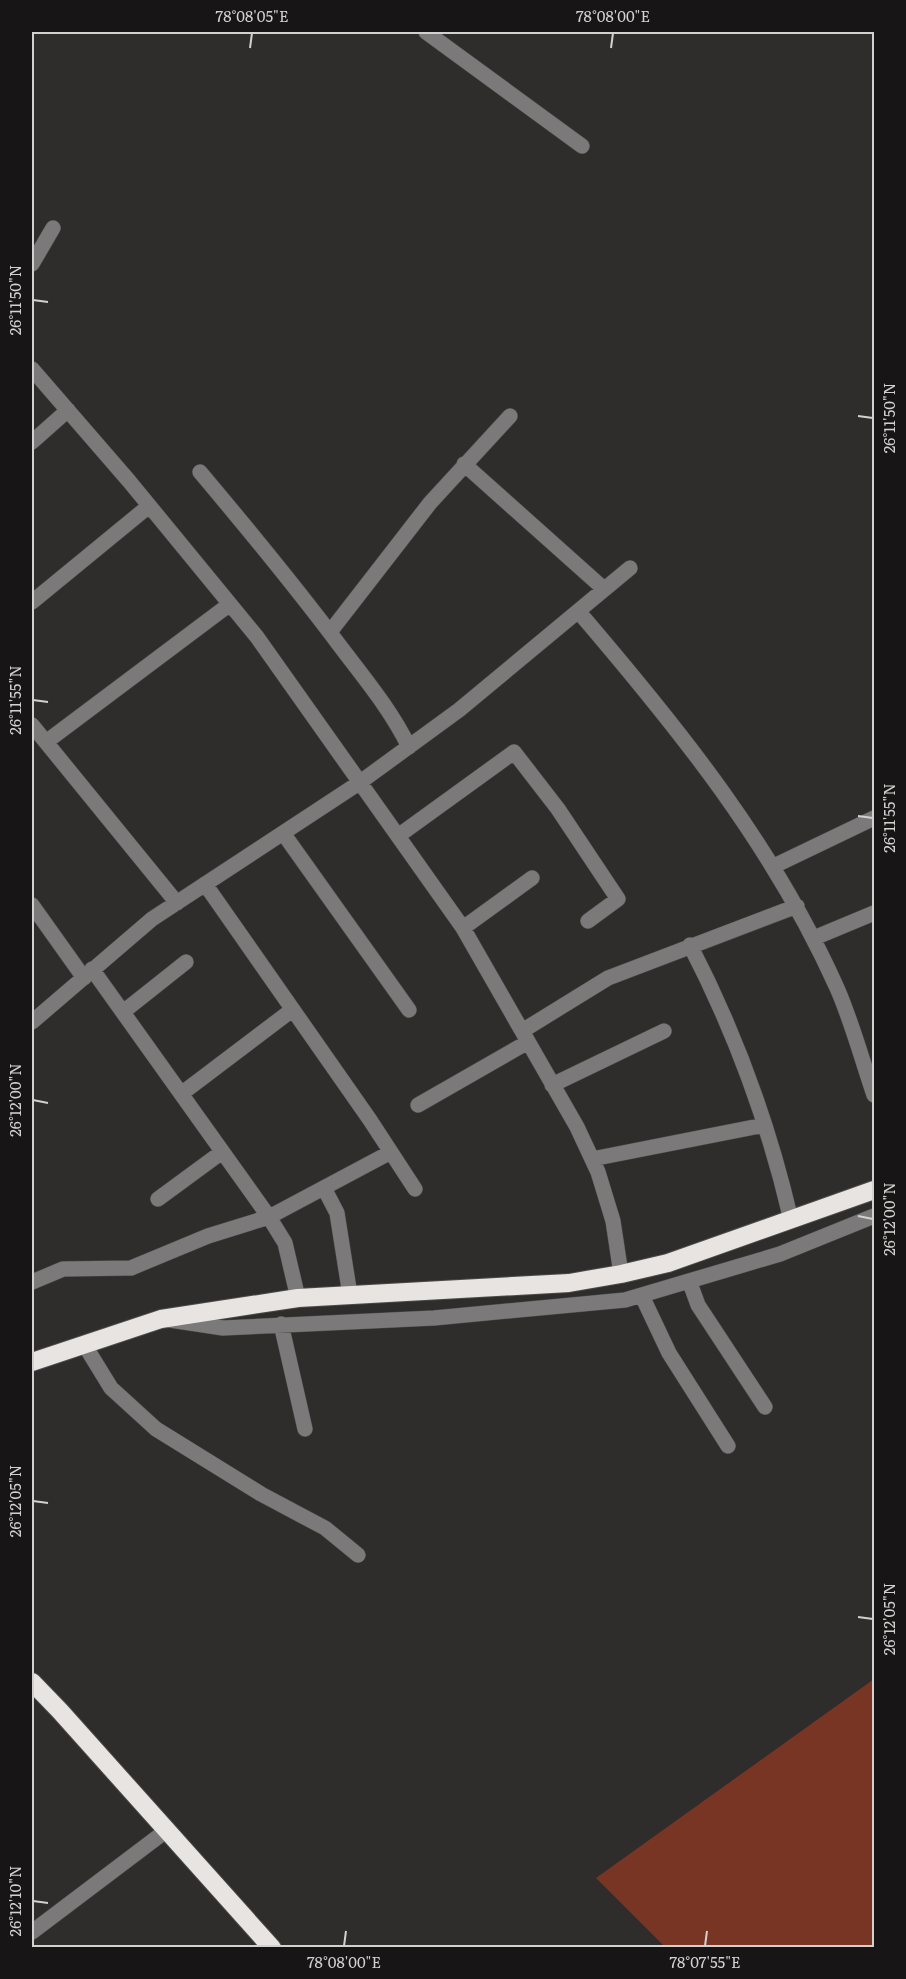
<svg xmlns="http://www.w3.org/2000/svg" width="906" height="1979" font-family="Literata,serif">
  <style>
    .green { fill: #793523 }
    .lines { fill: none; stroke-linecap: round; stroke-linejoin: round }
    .minor-casing { stroke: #4d4a4a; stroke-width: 16 }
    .highway-casing { stroke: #4d4a4a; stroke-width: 20 }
    .minor { stroke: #7b7979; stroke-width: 15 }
    .highway { stroke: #e8e4e2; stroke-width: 18 }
    .ticks { fill: none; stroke: #d3d1d0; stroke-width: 2 }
    .neatline { fill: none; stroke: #d3d1d0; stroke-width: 2 }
    .ticks-label { font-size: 15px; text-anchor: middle; fill: #d3d1d0 }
  </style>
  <rect width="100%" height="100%" fill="#2f2c2c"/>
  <!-- green -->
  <path class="green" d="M 874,1679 L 874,1947 L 665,1947 L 596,1878 Z"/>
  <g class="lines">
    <defs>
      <path id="minor" d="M 426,32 L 582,146
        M 32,264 L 53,228
        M 32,369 L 129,481 L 257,637 L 463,928 L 577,1127 L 598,1172 L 613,1221 L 621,1274
        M 32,442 L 68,410
        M 464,464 L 604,589
        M 200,472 C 248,529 295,586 340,646 C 365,679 391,710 409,747
        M 32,602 L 149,506
        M 578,611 C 679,729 773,845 837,988 C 852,1022 862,1060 874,1095
        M 330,632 L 430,503 L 510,416
        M 32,725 L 177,903
        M 46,742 L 230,604
        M 283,833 L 409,1010
        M 398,836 L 514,752 L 558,809 L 618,899 L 588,921
        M 774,866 L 874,818
        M 205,884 L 370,1120 L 415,1189
        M 32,905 L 84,978
        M 463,928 L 532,878
        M 814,938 L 874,913
        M 690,945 C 735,1032 769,1125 791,1220
        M 92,969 L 269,1217 L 285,1243 L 298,1298
        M 123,1012 L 186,962
        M 32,1022 L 152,919 L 359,783 L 459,710 L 630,568
        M 522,1031 L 608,978 L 797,906
        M 552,1085 L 664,1031
        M 181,1094 L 292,1010
        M 418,1105 L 528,1042
        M 592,1159 L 764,1125
        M 324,1188 L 337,1213 L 350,1295
        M 158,1199 L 222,1152
        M 32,1282 L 63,1269 L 131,1268 L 208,1236 L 269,1217 L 391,1152
        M 690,1283 L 698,1305 L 765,1407
        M 642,1296 L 669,1353 L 728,1446
        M 170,1320 L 223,1328 L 434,1318 L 625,1300 L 780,1254 L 874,1216
        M 281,1324 L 305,1429
        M 84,1344 L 111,1388 L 156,1429 L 261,1494 L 325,1528 L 358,1555
        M 32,1932 L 167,1830"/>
      <path id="highway" d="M 32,1362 L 161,1319 L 298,1298 L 569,1283 L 621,1274 L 668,1263 L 874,1190
        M 32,1682 L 60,1711 L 272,1948"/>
    </defs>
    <!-- minor casing -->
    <use href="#minor" class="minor-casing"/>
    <!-- highway casing -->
    <use href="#highway" class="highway-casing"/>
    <!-- minor -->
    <use href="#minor" class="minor"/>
    <!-- highway -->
    <use href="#highway" class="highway"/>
  </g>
  <!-- ticks -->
  <path class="ticks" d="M 250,48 L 252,33M 611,48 L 613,33M 33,300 L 48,302M 858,416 L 873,418M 33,700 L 48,702M 858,816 L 873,818M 33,1100 L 48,1103M 858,1216 L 873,1219M 33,1501 L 48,1503M 858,1617 L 873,1619M 33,1901 L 48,1903M 344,1946 L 346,1931M 705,1946 L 707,1931"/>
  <!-- border -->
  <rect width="906" height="1979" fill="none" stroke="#171515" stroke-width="66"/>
  <rect x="33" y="33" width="840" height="1913" class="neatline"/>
  <g class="ticks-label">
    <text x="252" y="22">78°08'05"E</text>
    <text x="613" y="22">78°08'00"E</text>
    <text transform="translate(16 300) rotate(-90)" y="5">26°11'50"N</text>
    <text transform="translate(890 418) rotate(-90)" y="5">26°11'50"N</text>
    <text transform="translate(16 700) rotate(-90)" y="5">26°11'55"N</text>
    <text transform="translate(890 818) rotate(-90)" y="5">26°11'55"N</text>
    <text transform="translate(16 1100) rotate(-90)" y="5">26°12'00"N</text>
    <text transform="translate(890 1219) rotate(-90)" y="5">26°12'00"N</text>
    <text transform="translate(16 1501) rotate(-90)" y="5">26°12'05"N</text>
    <text transform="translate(890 1619) rotate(-90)" y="5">26°12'05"N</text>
    <text transform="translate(16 1901) rotate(-90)" y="5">26°12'10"N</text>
    <text x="344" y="1968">78°08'00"E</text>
    <text x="705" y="1968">78°07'55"E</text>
  </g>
</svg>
